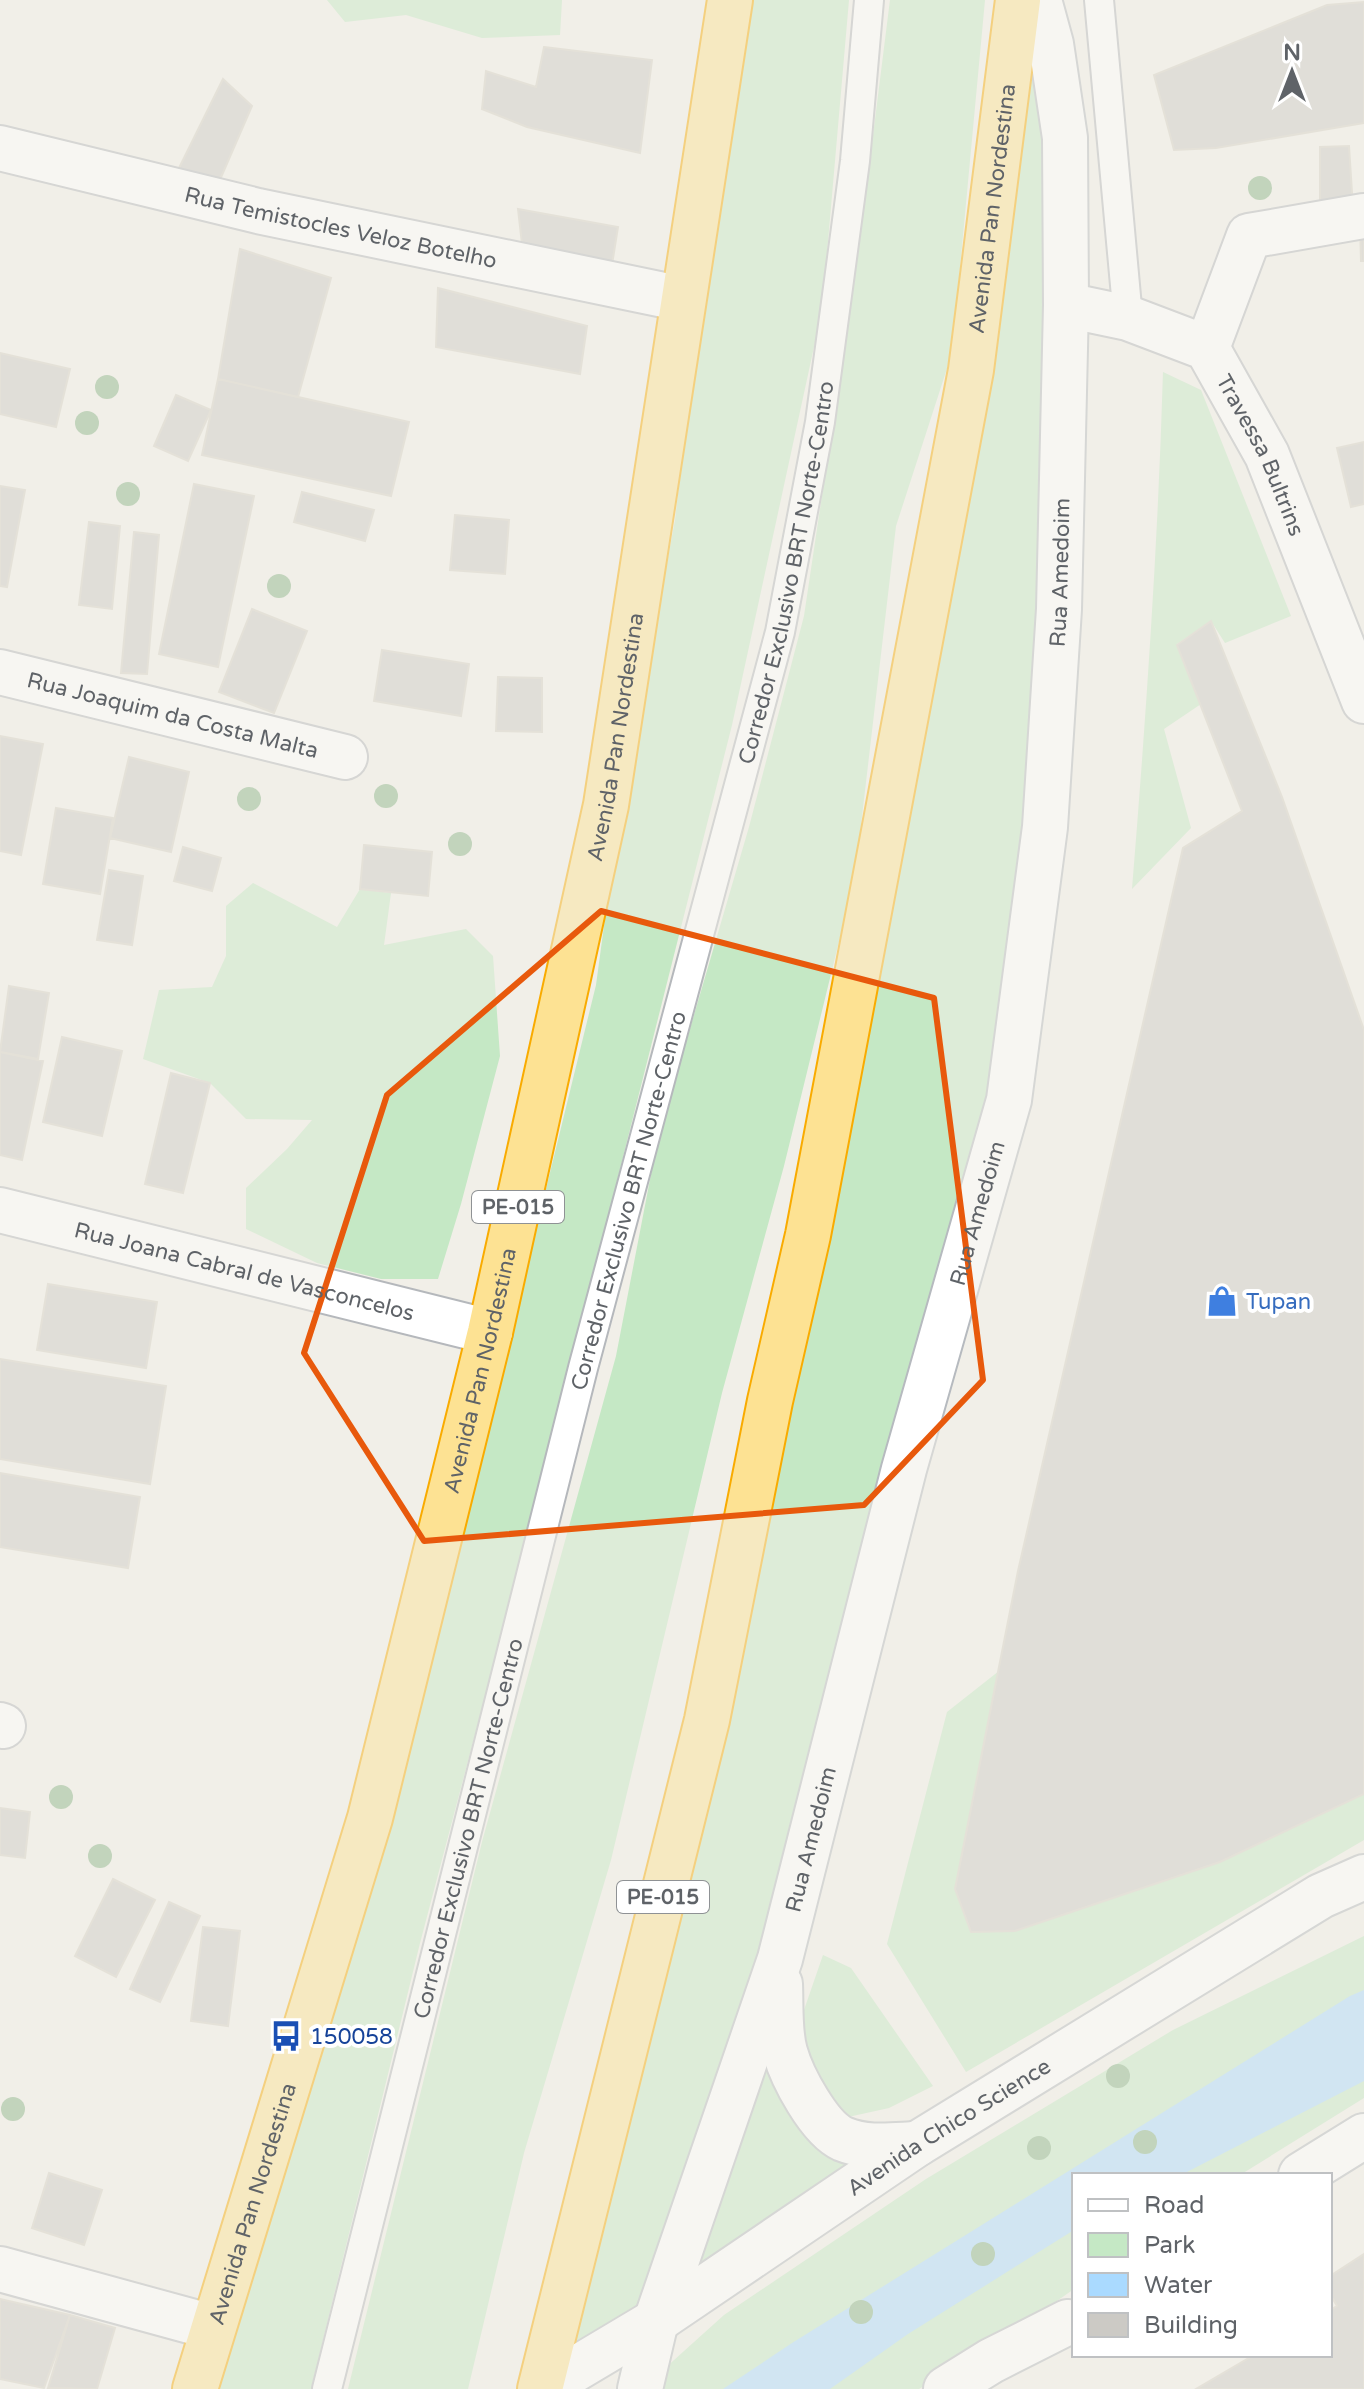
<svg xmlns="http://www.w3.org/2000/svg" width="1364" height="2389" font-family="'Varela Round',sans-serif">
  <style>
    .green { fill: #c5e8c5 }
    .water { fill: #aadaff }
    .building { fill: #cccac5; stroke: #d6d1c6; stroke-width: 2 }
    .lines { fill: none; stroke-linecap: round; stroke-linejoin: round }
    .lane-casing { stroke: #b5b8bc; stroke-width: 32 }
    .street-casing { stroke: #b5b8bc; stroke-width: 48 }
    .secondary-casing { stroke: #b6babf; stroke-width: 48 }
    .highway-casing { stroke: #f9ab00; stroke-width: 48 }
    .lane { stroke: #fff; stroke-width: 28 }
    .street { stroke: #fff; stroke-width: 44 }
    .secondary { stroke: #fff; stroke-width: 44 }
    .highway { stroke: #fde293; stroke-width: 44 }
    .tree { fill: #89b387 }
    .marked { fill: none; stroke: #e8590c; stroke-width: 6; stroke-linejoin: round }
    .labels { text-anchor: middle; stroke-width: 8; stroke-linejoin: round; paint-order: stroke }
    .shield { fill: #fff; stroke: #8f9295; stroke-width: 2 }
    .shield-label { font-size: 20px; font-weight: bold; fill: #5f6368 }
    .street-label { font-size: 22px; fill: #5f6368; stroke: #fff }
    .shop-label { font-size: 22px; fill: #366cbe; stroke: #fff; text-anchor: start }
    .transit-label { font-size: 22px; fill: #164399; stroke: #fff; text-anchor: start }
  </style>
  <rect width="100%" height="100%" fill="#f1efe8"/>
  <!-- green -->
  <path class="green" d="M 327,0 L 562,0 L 560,35 L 482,38 L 406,15 L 345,22 Z
    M 743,0 L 849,0 L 822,310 L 732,725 L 531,1522 L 420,1943 L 311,2389 L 216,2389 L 250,2269 L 322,2055 L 458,1548 L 596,985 L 616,837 L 675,520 L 713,188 Z
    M 890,0 L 985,0 L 952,353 L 896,526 L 855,876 L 784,1166 L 722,1393 L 611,1860 L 524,2153 L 468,2389 L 348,2389 L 482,1842 L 616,1356 L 658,1138 L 749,827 L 804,616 L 858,255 Z
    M 1028,0 L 1041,46 L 1054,497 L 1005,1087 L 810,1784 L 650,2313 L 554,2371 L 615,2150 Z
    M 1163,372 L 1201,390 L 1291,616 L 1225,643 L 1211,621 L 1177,644 L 1201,704 L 1164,729 L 1191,828 L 1132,889 C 1146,717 1158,545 1163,372 Z
    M 253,883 L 337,927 L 360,889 L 391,893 L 384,945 L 466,929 L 493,956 L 500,1056 L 461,1204 L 438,1279 L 381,1279 L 317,1263 L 246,1229 L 246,1188 L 287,1149 L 312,1120 L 246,1119 L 210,1083 L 143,1059 L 159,990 L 212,987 L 226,956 L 226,906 Z
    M 999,1671 L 955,1889 L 972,1932 L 1015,1931 L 1220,1862 L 1364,1794 L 1364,1840 L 966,2072 L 887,1944 L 947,1712 Z
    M 1364,1936 L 1364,2098 L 1240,2175 L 1074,2175 L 1074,2289 L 1054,2303 L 919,2389 L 658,2389 L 663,2370 L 724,2315 L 926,2179 L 1173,2030 Z
    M 823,1955 L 851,1968 L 933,2086 L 889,2108 L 848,2117 L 821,2092 L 803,2065 L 804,2010 Z
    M 772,2044 L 881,2156 L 675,2296 Z"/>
  <!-- water -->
  <path class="water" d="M 1364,1990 L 1364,2081 L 1181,2175 L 1074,2175 L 1074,2230 L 908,2334 L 830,2389 L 723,2389 L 792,2343 L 1350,1996 Z"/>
  <!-- building -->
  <path class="building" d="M 1364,2 L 1364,123 L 1216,148 L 1174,150 L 1154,75 L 1327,5 Z
    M 544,47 L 652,60 L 640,153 L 527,127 L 482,109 L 486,71 L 536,87 Z
    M 223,79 L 252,106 L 219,182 L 177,172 Z
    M 1349,146 L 1353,208 L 1320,212 L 1320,147 Z
    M 518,209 L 618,227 L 611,271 L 523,253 Z
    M 1360,225 L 1364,225 L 1364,261 L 1361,261 Z
    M 240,249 L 331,278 L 298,397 L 218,379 Z
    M 438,288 L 587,326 L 580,374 L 436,347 Z
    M 0,353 L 70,369 L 56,427 L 0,414 Z
    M 218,379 L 409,422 L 391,496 L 202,455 Z
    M 176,395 L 211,410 L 188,461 L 154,446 Z
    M 1364,442 L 1364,504 L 1351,507 L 1337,448 Z
    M 194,484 L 254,496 L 218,667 L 159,654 Z
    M 0,486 L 25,490 L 7,587 L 0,586 Z
    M 302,492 L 374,510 L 365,541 L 294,522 Z
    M 455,515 L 509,520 L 505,574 L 450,570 Z
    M 89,522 L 120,526 L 112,609 L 79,605 Z
    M 134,532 L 159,535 L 147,674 L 121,673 Z
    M 252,609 L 307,631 L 274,713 L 219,692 Z
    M 1211,621 L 1282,797 L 1364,1030 L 1364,1794 L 1220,1862 L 1015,1931 L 971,1932 L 955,1889 L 1018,1571 L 1183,848 L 1242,811 L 1177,645 Z
    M 382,650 L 469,664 L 461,716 L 374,701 Z
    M 498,677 L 542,678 L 542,732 L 496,731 Z
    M 0,736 L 43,744 L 21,855 L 0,851 Z
    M 129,757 L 189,772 L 171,852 L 110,838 Z
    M 56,808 L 113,818 L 100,894 L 43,884 Z
    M 364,845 L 432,852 L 428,896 L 360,889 Z
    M 183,847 L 221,858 L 212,891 L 174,881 Z
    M 109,870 L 143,876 L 132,945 L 97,940 Z
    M 9,986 L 49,993 L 38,1059 L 0,1052 Z
    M 62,1037 L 122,1051 L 102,1136 L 43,1122 Z
    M 0,1052 L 43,1061 L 22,1160 L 0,1155 Z
    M 171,1073 L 210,1083 L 183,1193 L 145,1184 Z
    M 48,1284 L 157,1302 L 146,1368 L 37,1350 Z
    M 0,1359 L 166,1386 L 150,1484 L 0,1459 Z
    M 0,1473 L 140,1497 L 128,1568 L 0,1547 Z
    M 0,1808 L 30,1812 L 25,1858 L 0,1855 Z
    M 113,1879 L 155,1900 L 116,1977 L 75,1956 Z
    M 169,1902 L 200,1916 L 160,2002 L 130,1989 Z
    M 203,1927 L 240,1931 L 228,2026 L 191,2021 Z
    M 49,2173 L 102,2190 L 84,2245 L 32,2228 Z
    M 1364,2254 L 1364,2389 L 1196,2389 L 1254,2355 L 1330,2355 L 1330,2310 L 1337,2306 L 1330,2294 L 1330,2276 Z
    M 0,2299 L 70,2315 L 44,2388 L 0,2379 Z
    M 70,2315 L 115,2328 L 97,2389 L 48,2388 Z"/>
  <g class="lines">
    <defs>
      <g id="lane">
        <path d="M 1099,0 L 1128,318"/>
        <path id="s1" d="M 327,2389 L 583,1368 L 780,632 L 820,422 L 855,161 L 869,0"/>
      </g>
      <g id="street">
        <path id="s2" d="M 0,148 L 258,211 L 683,299"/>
        <path id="s3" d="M 1066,305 L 1128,318 L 1207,348 L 1267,455 L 1364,701"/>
        <path d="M 1207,348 L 1249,236 L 1364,216"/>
        <path id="s4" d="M 0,672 L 345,757"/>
        <path id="s5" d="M 0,1210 L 490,1332"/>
        <path d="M 0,1725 L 3,1726"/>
        <path d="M 0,2269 L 212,2327"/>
      </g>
      <g id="secondary">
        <path d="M 780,1984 C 781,2006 779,2031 785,2052 C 792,2077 819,2128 843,2139 C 867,2149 892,2145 917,2144"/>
        <path d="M 1301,2175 L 1364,2136"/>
        <path id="s6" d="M 542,2389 L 656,2321 L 917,2144 L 1321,1896 L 1364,1877"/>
        <path id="s7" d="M 640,2389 L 656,2321 L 780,1959 L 904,1469 L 1009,1100 L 1045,827 L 1059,609 L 1066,305 L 1065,138 L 1051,44 L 1039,0"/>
        <path d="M 946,2389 L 991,2361 L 1068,2322"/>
      </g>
      <g id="highway">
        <path id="s8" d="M 195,2389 L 370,1818 L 490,1332 L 606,805 L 730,0"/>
        <path id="s9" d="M 540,2389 L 707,1720 L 770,1401 L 808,1235 L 971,370 L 1018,0"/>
      </g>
    </defs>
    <!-- lane casing -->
    <use href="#lane" class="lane-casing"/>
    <!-- street casing -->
    <use href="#street" class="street-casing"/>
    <!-- secondary casing -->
    <use href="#secondary" class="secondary-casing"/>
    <!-- highway casing -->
    <use href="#highway" class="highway-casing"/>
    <!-- lane -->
    <use href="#lane" class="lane"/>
    <!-- street -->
    <use href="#street" class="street"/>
    <!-- secondary -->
    <use href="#secondary" class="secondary"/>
    <!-- highway -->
    <use href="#highway" class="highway"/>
  </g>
  <!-- trees -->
  <g class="tree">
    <circle cx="1260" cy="188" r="12"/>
    <circle cx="107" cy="387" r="12"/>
    <circle cx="87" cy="423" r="12"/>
    <circle cx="128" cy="494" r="12"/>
    <circle cx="279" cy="586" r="12"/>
    <circle cx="386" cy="796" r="12"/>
    <circle cx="249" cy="799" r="12"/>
    <circle cx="460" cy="844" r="12"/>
    <circle cx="61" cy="1797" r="12"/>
    <circle cx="100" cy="1856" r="12"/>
    <circle cx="1118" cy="2076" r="12"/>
    <circle cx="13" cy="2109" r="12"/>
    <circle cx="1145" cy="2142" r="12"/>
    <circle cx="1039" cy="2148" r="12"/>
    <circle cx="983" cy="2254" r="12"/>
    <circle cx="861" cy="2312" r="12"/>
  </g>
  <!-- marked area -->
  <path d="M0 0H1364V2389H0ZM 601,911 L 934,998 L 983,1380 L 864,1505 L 424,1541 L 304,1353 L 387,1095 Z" fill="#f1efe8" fill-opacity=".55" fill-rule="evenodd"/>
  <path class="marked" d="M 601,911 L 934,998 L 983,1380 L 864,1505 L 424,1541 L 304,1353 L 387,1095 Z"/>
  <!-- icons -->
  <defs>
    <symbol id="shop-bare" viewBox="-9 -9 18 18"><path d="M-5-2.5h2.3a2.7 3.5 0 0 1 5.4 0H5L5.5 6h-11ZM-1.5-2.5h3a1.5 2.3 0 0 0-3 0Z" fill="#3f7fe0" stroke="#fff" stroke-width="2.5" paint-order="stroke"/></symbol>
    <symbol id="bus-bare" viewBox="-9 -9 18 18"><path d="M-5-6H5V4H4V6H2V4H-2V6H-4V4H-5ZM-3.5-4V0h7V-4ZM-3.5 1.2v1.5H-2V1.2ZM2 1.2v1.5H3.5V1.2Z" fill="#1a4fb4" stroke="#fff" stroke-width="2.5" paint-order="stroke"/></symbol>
  </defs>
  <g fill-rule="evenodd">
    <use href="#shop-bare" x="1200" y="1279" width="44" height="44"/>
    <use href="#bus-bare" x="264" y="2014" width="44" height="44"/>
  </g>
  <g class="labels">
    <!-- shield labels -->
    <g class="shield">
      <rect x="472" y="1191" width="92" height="32" rx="6"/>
      <rect x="617" y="1881" width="92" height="32" rx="6"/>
    </g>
    <g class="shield-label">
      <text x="518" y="1214">PE-015</text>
      <text x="663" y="1904">PE-015</text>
    </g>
    <!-- street labels -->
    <g class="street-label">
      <text dy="8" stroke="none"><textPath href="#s9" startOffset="2228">Avenida Pan Nordestina</textPath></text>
      <text dy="8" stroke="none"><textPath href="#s2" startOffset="350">Rua Temistocles Veloz Botelho</textPath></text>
      <text dy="8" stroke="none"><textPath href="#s3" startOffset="268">Travessa Bultrins</textPath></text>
      <text dy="8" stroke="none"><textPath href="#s1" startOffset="1874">Corredor Exclusivo BRT Norte-Centro</textPath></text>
      <text dy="8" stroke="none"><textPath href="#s7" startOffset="1872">Rua Amedoim</textPath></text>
      <text dy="8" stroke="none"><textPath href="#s4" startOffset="178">Rua Joaquim da Costa Malta</textPath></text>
      <text dy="8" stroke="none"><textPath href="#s8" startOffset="1706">Avenida Pan Nordestina</textPath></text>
      <text dy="8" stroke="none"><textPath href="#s1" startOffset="1226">Corredor Exclusivo BRT Norte-Centro</textPath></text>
      <text dy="8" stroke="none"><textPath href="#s7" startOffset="1224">Rua Amedoim</textPath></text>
      <text dy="8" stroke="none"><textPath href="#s5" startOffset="252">Rua Joana Cabral de Vasconcelos</textPath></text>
      <text dy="8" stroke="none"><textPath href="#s8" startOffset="1058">Avenida Pan Nordestina</textPath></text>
      <text dy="8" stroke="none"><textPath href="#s1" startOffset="578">Corredor Exclusivo BRT Norte-Centro</textPath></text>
      <text dy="8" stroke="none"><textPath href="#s7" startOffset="576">Rua Amedoim</textPath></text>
      <text dy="8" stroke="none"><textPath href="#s6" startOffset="484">Avenida Chico Science</textPath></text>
      <text dy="8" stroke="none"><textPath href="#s8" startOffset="194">Avenida Pan Nordestina</textPath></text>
    </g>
    <!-- shop labels -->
    <g class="shop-label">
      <text x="1246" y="1309">Tupan</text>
    </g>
    <!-- transit labels -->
    <g class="transit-label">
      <text x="310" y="2044">150058</text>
    </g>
  </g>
  <!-- legend -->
  <rect x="1072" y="2173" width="260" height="184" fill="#ffffff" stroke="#bfc1c3" stroke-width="2"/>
  <rect x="1088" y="2199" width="40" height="12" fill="#ffffff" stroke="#bfc1c3" stroke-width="2"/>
  <text x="1144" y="2213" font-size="24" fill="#5f6368">Road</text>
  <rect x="1088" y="2233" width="40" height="24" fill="#c5e8c5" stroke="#bfc1c3" stroke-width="2"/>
  <text x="1144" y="2253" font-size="24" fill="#5f6368">Park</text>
  <rect x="1088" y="2273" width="40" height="24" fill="#aadaff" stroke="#bfc1c3" stroke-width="2"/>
  <text x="1144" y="2293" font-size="24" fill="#5f6368">Water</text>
  <rect x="1088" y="2313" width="40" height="24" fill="#cccac5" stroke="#bfc1c3" stroke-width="2"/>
  <text x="1144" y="2333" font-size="24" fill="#5f6368">Building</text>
  <!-- north arrow -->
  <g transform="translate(1292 72)" stroke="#ffffff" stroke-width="6" paint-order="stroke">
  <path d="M0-6L14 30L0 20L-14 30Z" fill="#5f6368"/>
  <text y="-12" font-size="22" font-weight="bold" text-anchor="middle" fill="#5f6368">N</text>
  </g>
</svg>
